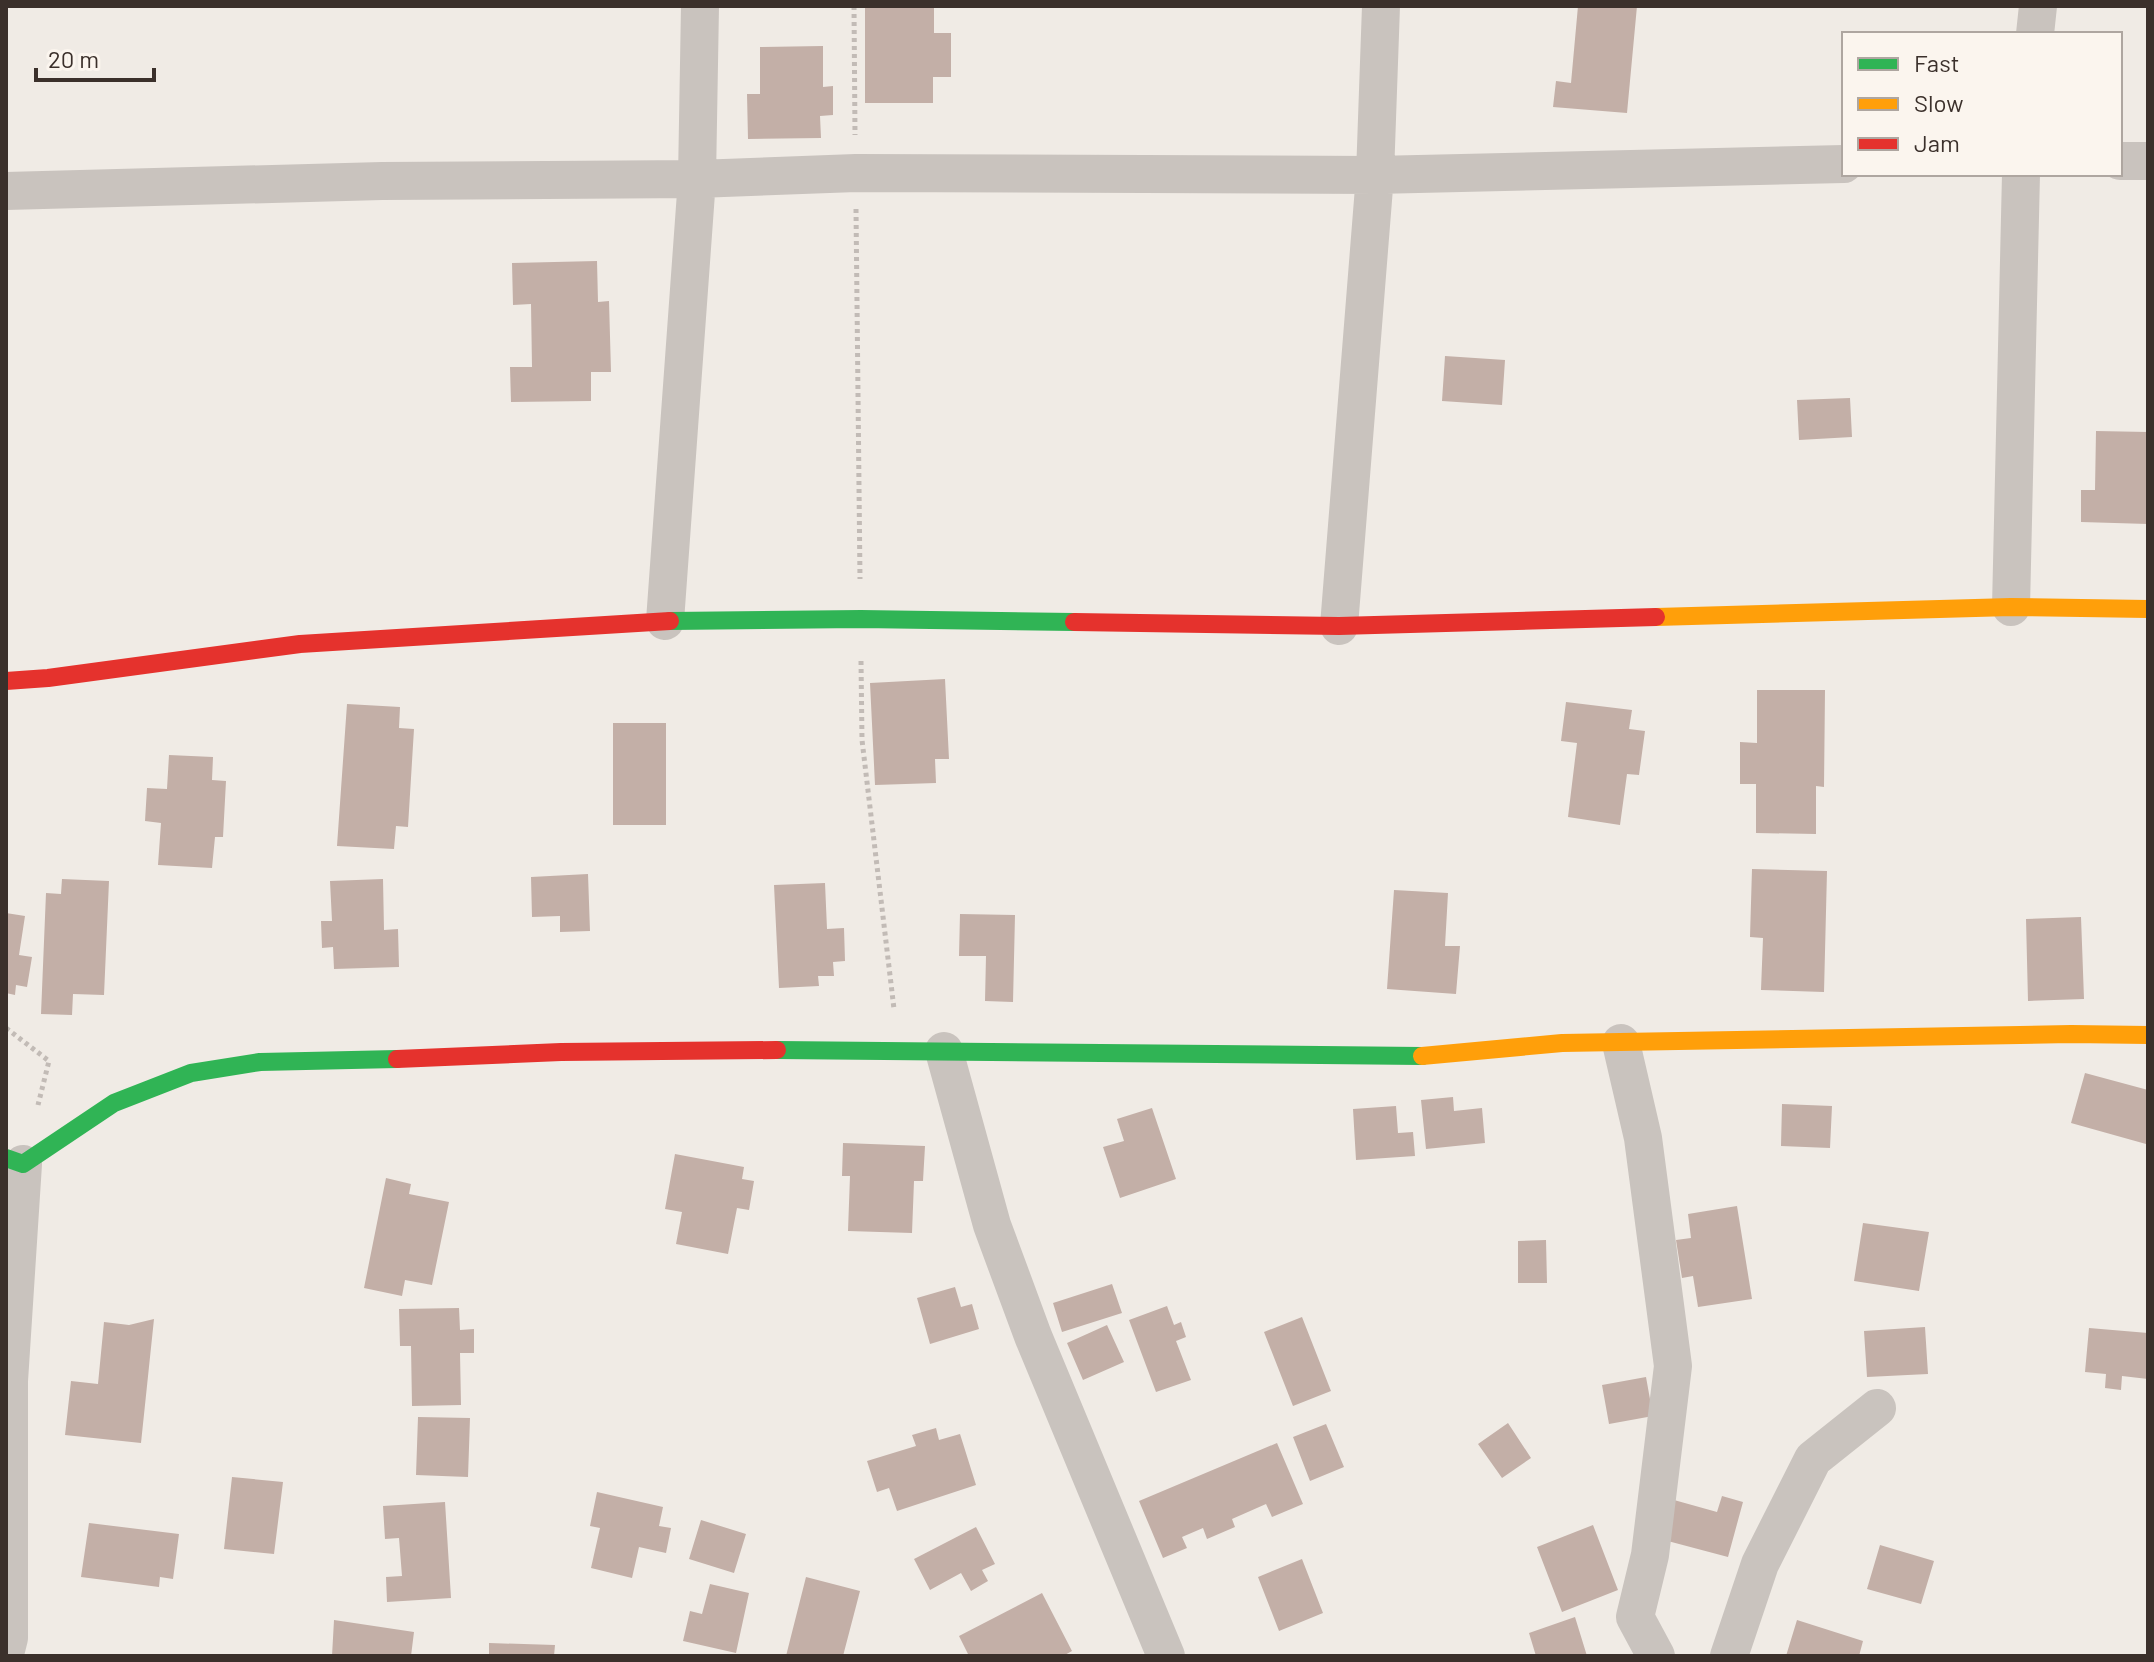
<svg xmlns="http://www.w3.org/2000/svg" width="2154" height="1662" font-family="Barlow,sans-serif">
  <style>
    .building { fill: #c3afa7 }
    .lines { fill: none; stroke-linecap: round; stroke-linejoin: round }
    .path { stroke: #c2bbb6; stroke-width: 5; stroke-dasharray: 4 4; stroke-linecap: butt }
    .street { stroke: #c9c3be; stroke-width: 38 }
    .fast { stroke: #30b455; stroke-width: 18 }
    .slow { stroke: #ff9f0a; stroke-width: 18 }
    .jam { stroke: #e5322d; stroke-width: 18 }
  </style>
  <rect width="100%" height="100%" fill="#f0ebe5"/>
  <!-- building -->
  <path class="building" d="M 865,6 L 934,6 L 934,33 L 951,33 L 951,77 L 933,77 L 933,103 L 865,103 Z
    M 1578,6 L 1637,6 L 1627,113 L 1553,107 L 1556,81 L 1571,83 Z
    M 823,46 L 823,87 L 833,86 L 833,115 L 820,116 L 821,138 L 748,139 L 747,94 L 760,94 L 760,47 Z
    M 597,261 L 598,302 L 609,301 L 611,372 L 591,372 L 591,401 L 511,402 L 510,367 L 532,367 L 531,304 L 513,305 L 512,263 Z
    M 1445,356 L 1505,360 L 1502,405 L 1442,401 Z
    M 1850,398 L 1852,437 L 1799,440 L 1797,400 Z
    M 2096,431 L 2148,432 L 2148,524 L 2081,522 L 2081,490 L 2095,490 Z
    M 945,679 L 949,759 L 935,759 L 936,783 L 875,785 L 870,683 Z
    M 1757,690 L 1825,690 L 1824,787 L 1816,786 L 1816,834 L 1756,833 L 1756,784 L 1740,784 L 1740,742 L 1757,743 Z
    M 1566,702 L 1632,710 L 1629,729 L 1645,731 L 1639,775 L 1627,774 L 1620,825 L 1568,817 L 1577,743 L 1561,741 Z
    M 347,704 L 400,707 L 399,728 L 414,729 L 408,827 L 396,826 L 394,849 L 337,846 Z
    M 613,723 L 666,723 L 666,825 L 613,825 Z
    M 169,755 L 213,757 L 212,780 L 226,781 L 223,837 L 215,837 L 212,868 L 158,865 L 161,823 L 145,821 L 147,788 L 167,789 Z
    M 1752,869 L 1827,871 L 1824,992 L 1761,990 L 1763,938 L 1750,937 Z
    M 588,874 L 590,931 L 560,932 L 560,916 L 532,917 L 531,877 Z
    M 62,879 L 109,881 L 104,995 L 73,994 L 72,1015 L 41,1014 L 46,893 L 61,894 Z
    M 383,879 L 384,930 L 398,929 L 399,967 L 334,969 L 333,947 L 322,948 L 321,921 L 332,921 L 330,881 Z
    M 825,883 L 827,929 L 844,928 L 845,961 L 833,962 L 834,976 L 818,976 L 819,986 L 779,988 L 774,885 Z
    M 1394,890 L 1448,893 L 1445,946 L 1460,946 L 1456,994 L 1387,989 Z
    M 6,913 L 25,916 L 19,955 L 32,957 L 27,987 L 16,985 L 15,995 L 6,993 Z
    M 960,914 L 1015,915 L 1013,1002 L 985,1001 L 986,956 L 959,956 Z
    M 2081,917 L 2084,999 L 2028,1001 L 2026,919 Z
    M 2085,1073 L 2148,1090 L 2148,1137 L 2146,1144 L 2071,1123 Z
    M 1453,1097 L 1454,1111 L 1482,1108 L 1485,1143 L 1426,1149 L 1421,1100 Z
    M 1782,1104 L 1832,1106 L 1830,1148 L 1781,1146 Z
    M 1396,1106 L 1398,1133 L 1413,1132 L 1415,1156 L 1356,1160 L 1353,1109 Z
    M 1152,1108 L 1176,1179 L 1120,1198 L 1103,1147 L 1124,1141 L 1117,1119 Z
    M 843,1143 L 925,1146 L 923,1181 L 914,1181 L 912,1233 L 848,1231 L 850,1176 L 842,1176 Z
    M 675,1154 L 744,1167 L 742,1179 L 754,1181 L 749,1210 L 737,1208 L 728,1254 L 676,1244 L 682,1212 L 665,1209 Z
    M 386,1178 L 411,1184 L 409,1194 L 449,1202 L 432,1285 L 405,1280 L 402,1296 L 364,1288 Z
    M 1737,1206 L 1752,1299 L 1698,1307 L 1693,1276 L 1682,1278 L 1676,1240 L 1691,1238 L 1688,1214 Z
    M 1863,1223 L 1929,1232 L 1919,1291 L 1854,1281 Z
    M 1546,1240 L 1547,1283 L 1518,1283 L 1518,1241 Z
    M 1112,1284 L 1122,1313 L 1062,1332 L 1053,1303 Z
    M 955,1287 L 961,1307 L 972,1304 L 979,1329 L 930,1344 L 917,1298 Z
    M 1167,1306 L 1174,1325 L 1181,1322 L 1186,1337 L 1176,1341 L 1191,1380 L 1156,1392 L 1129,1320 Z
    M 459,1308 L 460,1330 L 474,1329 L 474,1353 L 460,1353 L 461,1405 L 412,1406 L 411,1346 L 400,1346 L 399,1309 Z
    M 1302,1317 L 1331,1391 L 1293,1406 L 1264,1332 Z
    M 154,1319 L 141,1443 L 65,1435 L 71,1381 L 98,1384 L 104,1322 L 129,1325 Z
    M 1107,1325 L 1124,1362 L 1083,1380 L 1067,1343 Z
    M 1925,1327 L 1928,1374 L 1867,1377 L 1864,1331 Z
    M 2089,1328 L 2148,1333 L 2148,1379 L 2122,1376 L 2121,1390 L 2105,1388 L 2106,1374 L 2085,1372 Z
    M 1646,1377 L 1653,1416 L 1609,1424 L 1602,1385 Z
    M 418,1417 L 470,1418 L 468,1477 L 416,1475 Z
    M 1508,1423 L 1531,1458 L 1502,1478 L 1478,1444 Z
    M 1326,1424 L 1344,1467 L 1310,1481 L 1293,1437 Z
    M 936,1428 L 939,1440 L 960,1434 L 976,1485 L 897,1511 L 889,1488 L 877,1492 L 867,1461 L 916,1446 L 912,1435 Z
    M 1277,1443 L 1303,1504 L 1272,1517 L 1266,1504 L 1232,1519 L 1235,1527 L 1207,1539 L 1203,1528 L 1182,1537 L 1187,1548 L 1163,1558 L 1139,1501 Z
    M 232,1477 L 283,1482 L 274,1554 L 224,1549 Z
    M 597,1492 L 663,1507 L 659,1526 L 671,1528 L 666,1553 L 639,1547 L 632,1578 L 591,1568 L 600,1528 L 590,1526 Z
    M 1722,1496 L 1743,1502 L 1728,1557 L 1664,1540 L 1674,1500 L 1717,1512 Z
    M 445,1502 L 451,1598 L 387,1602 L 386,1577 L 402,1576 L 399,1538 L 385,1539 L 383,1506 Z
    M 701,1520 L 746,1534 L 734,1573 L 689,1559 Z
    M 89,1523 L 179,1534 L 173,1579 L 160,1577 L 159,1587 L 81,1577 Z
    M 1593,1525 L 1618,1590 L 1562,1612 L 1537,1547 Z
    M 976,1527 L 995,1564 L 982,1570 L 988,1581 L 971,1591 L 961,1573 L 930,1590 L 914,1559 Z
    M 1880,1545 L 1934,1561 L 1921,1604 L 1867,1589 Z
    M 1302,1559 L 1323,1613 L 1279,1631 L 1258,1577 Z
    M 806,1577 L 860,1591 L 843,1656 L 786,1656 Z
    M 710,1584 L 749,1593 L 736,1653 L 683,1641 L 690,1611 L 702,1614 Z
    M 1042,1593 L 1072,1651 L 1063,1656 L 969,1656 L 959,1636 Z
    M 1575,1617 L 1587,1656 L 1536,1656 L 1529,1633 Z
    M 334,1620 L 414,1632 L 411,1656 L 332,1656 Z
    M 1797,1620 L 1863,1641 L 1859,1656 L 1786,1656 Z
    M 489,1643 L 555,1645 L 554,1656 L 489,1656 Z"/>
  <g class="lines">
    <!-- path -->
    <path class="path" d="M 854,6 L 855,135
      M 856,209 L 860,579
      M 861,661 L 862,740 L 894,1009
      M 6,1028 L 49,1061 L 38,1105"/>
    <!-- street -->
    <path class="street" d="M 2035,34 L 2038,6
      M 2120,161 L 2148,161
      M 6,191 L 382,181 L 697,179 L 856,173 L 1375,175 L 1844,164
      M 2011,607 L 2021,174
      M 665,621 L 697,179 L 700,6
      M 1339,626 L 1375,175 L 1381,6
      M 1621,1043 L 1643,1138 L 1673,1366 L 1650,1555 L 1635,1617 L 1656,1656
      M 944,1051 L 992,1225 L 1033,1336 L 1166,1656
      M 6,1650 L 9,1638 L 9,1381 L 23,1164
      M 1729,1656 L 1760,1564 L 1813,1459 L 1877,1408"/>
    <!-- fast -->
    <path class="fast" d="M 670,621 L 861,619 L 1074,622
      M 777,1050 L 1422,1056
      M 6,1158 L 23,1164 L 114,1103 L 191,1073 L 260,1062 L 397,1059"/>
    <!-- slow -->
    <path class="slow" d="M 1656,617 L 2011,607 L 2148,609
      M 1422,1056 L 1562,1043 L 2071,1034 L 2148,1035"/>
    <!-- jam -->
    <path class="jam" d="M 1074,622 L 1339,626 L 1656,617
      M 6,681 L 48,678 L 300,644 L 670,621
      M 397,1059 L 561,1052 L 777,1050"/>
  </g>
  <!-- border -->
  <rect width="2154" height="1662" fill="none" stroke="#3b302b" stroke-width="16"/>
  <!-- legend -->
  <rect x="1842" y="32" width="280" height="144" fill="#fbf5ee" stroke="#aea6a0" stroke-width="2"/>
  <rect x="1858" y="58" width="40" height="12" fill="#30b455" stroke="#aea6a0" stroke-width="2"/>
  <text x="1914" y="72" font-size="24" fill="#3b302b">Fast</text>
  <rect x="1858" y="98" width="40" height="12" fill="#ff9f0a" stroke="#aea6a0" stroke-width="2"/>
  <text x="1914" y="112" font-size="24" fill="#3b302b">Slow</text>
  <rect x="1858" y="138" width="40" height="12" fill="#e5322d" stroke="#aea6a0" stroke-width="2"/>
  <text x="1914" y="152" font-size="24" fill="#3b302b">Jam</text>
  <!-- scale -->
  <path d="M36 68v12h118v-12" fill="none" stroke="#3b302b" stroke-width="4"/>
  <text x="48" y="68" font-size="24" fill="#3b302b" stroke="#fbf5ee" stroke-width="6" paint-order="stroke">20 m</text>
</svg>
